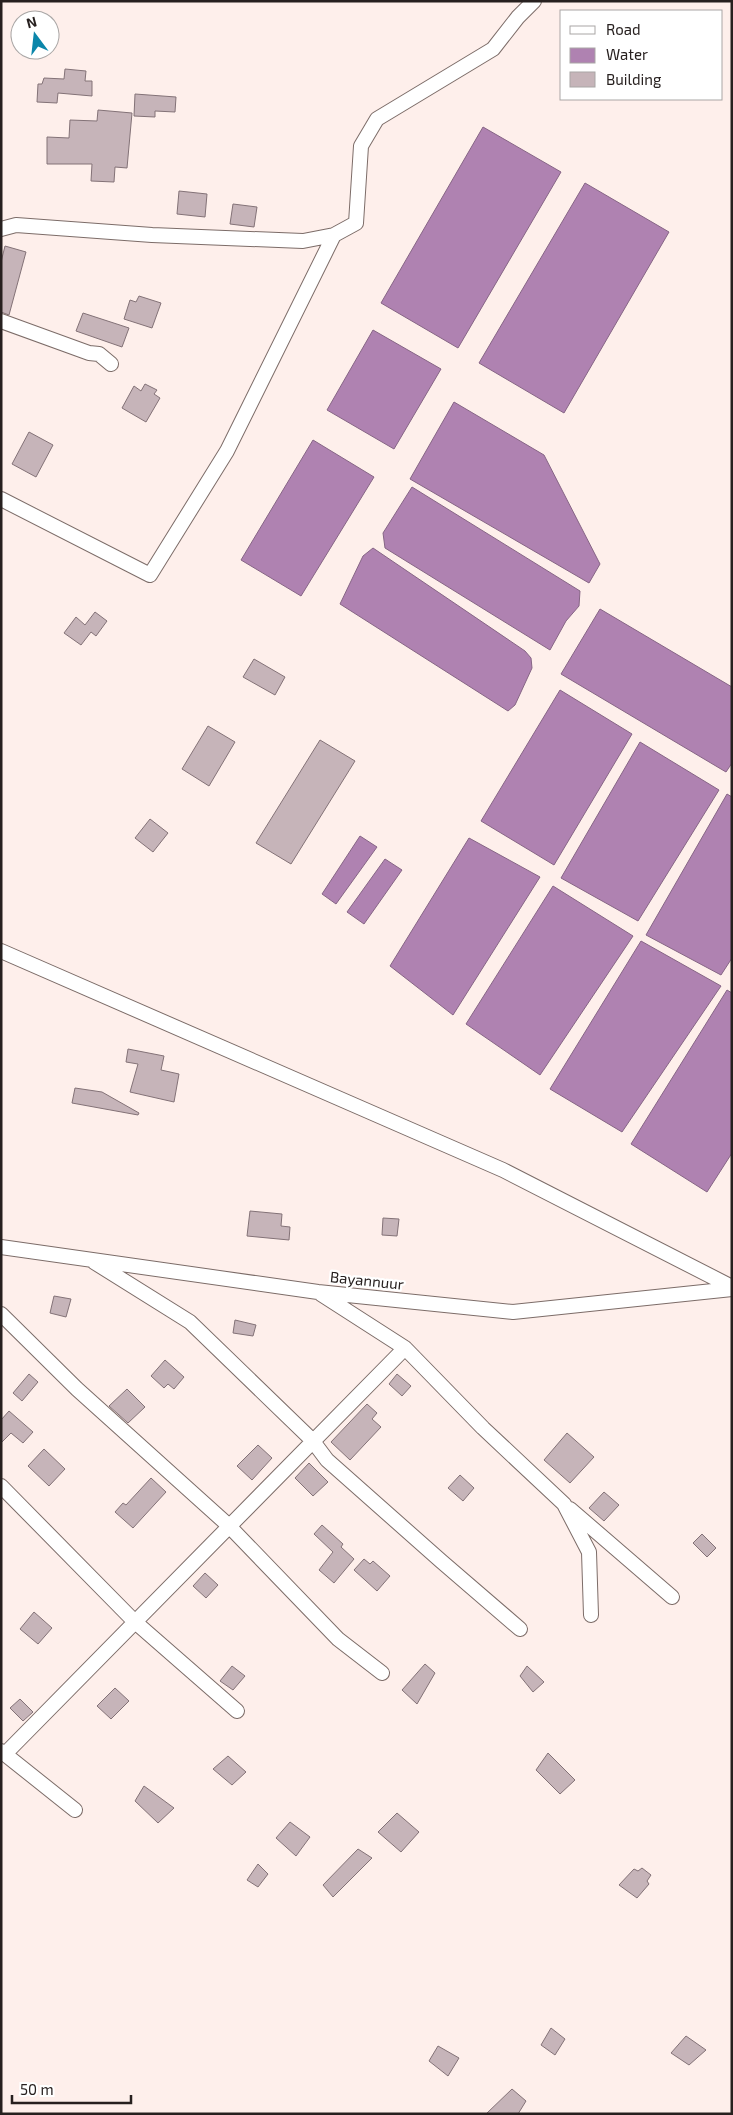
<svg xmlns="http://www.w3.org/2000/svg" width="733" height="2115" font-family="'Exo 2',sans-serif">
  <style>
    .water { fill: #af82b1; stroke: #866585 }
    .building { fill: #c6b4b9; stroke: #837277 }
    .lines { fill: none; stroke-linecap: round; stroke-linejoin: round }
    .street-casing { stroke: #7c6c68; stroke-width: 16 }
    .street { stroke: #fff; stroke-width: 14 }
    .labels { text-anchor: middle; stroke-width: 4.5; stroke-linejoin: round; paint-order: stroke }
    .street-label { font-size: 15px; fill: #27201f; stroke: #fff }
  </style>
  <rect width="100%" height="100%" fill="#feefeb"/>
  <!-- water -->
  <path class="water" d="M 483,127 L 561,172 L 458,348 L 381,303 Z
    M 585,183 L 669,232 L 564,413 L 479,363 Z
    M 373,330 L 441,369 L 394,449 L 327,410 Z
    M 454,402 L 544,455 L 600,564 L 589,583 L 410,479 Z
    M 313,440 L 374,477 L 301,596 L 241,560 Z
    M 412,487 L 580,591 L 579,606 L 566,621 L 550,650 L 385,548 L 383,533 Z
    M 373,548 L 525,651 L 531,658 L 532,668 L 515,705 L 508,711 L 340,604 L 363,556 Z
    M 600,609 L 732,687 L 732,763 L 726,772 L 561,674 Z
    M 560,690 L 632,734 L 554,865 L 481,821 Z
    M 640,742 L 719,790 L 638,921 L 561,878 Z
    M 727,794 L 732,797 L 732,958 L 721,975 L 646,935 Z
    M 360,836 L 377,847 L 336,904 L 322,894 Z
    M 469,838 L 540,877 L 453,1015 L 390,966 Z
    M 385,859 L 402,870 L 364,924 L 347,912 Z
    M 553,886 L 633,936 L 540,1075 L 466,1024 Z
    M 641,941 L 721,986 L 622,1132 L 550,1089 Z
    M 727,990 L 732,993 L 732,1153 L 707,1192 L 631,1144 Z"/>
  <!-- building -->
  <path class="building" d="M 65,69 L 86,71 L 85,81 L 92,81 L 92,96 L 58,93 L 57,103 L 37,102 L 38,84 L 42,84 L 44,78 L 64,79 Z
    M 135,94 L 176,97 L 175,112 L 155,111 L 155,117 L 134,116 Z
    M 98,110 L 132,113 L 127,168 L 115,167 L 114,182 L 91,181 L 92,164 L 47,164 L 47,137 L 69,138 L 70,120 L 97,121 Z
    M 179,191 L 207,194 L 205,217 L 177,214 Z
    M 233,204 L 257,207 L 254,227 L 230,224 Z
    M 5,246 L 26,252 L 9,315 L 1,312 L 1,262 Z
    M 139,296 L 161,303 L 152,328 L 124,319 L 130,300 L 136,302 Z
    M 83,313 L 129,328 L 122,347 L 76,331 Z
    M 145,384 L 157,390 L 154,394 L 160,398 L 146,422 L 122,408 L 134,386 L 141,391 Z
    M 29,432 L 53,445 L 36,477 L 12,464 Z
    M 95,612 L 107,621 L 96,636 L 91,632 L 81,645 L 64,633 L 76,617 L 85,625 Z
    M 254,659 L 285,677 L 275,695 L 243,677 Z
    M 208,726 L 235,742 L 209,786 L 182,769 Z
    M 320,740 L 355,761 L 291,864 L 256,843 Z
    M 150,819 L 168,833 L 153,852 L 135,838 Z
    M 128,1049 L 164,1056 L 161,1070 L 179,1074 L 174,1102 L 130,1092 L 138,1064 L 126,1062 Z
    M 75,1088 L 102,1092 L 139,1113 L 138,1115 L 72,1103 Z
    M 250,1211 L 282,1214 L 281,1226 L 290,1227 L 289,1240 L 247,1236 Z
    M 383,1218 L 399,1219 L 397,1236 L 382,1235 Z
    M 54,1296 L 71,1299 L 66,1317 L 50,1313 Z
    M 235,1320 L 256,1325 L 253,1336 L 233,1333 Z
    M 165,1360 L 184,1377 L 174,1389 L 168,1384 L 164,1388 L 151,1376 Z
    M 29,1374 L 38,1382 L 22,1401 L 13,1393 Z
    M 397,1374 L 411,1386 L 402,1396 L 389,1384 Z
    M 127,1389 L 145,1407 L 128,1423 L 109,1406 Z
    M 367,1404 L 377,1413 L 372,1419 L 381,1427 L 350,1460 L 331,1442 Z
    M 9,1411 L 33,1432 L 23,1443 L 11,1433 L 1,1443 L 1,1420 Z
    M 567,1433 L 594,1457 L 570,1483 L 544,1460 Z
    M 258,1445 L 272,1458 L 252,1480 L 237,1466 Z
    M 44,1449 L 65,1469 L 49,1486 L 28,1466 Z
    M 309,1463 L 328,1482 L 313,1496 L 295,1478 Z
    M 460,1475 L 474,1488 L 463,1501 L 448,1488 Z
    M 151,1478 L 166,1492 L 133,1528 L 115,1512 L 123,1503 L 126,1505 Z
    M 604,1492 L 619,1505 L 604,1521 L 589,1508 Z
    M 322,1525 L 343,1544 L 341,1547 L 354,1559 L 334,1583 L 319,1570 L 333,1552 L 314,1534 Z
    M 702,1534 L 716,1548 L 707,1557 L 693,1543 Z
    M 364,1559 L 370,1564 L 373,1561 L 390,1576 L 377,1591 L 354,1570 Z
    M 205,1573 L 218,1585 L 206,1598 L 193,1586 Z
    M 34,1612 L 52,1628 L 38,1644 L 20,1629 Z
    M 425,1664 L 435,1673 L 417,1704 L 402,1690 Z
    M 232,1666 L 245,1676 L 233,1690 L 220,1681 Z
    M 527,1666 L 544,1682 L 533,1692 L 520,1676 Z
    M 115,1688 L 129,1701 L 111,1719 L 97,1706 Z
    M 20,1699 L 33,1712 L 23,1721 L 10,1708 Z
    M 548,1753 L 575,1780 L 560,1794 L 536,1770 Z
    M 228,1756 L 246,1772 L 232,1785 L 213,1769 Z
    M 144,1786 L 174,1808 L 158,1823 L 135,1801 Z
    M 397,1813 L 419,1832 L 401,1852 L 378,1832 Z
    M 290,1822 L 310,1837 L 296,1856 L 276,1838 Z
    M 358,1849 L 372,1858 L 333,1897 L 323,1885 Z
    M 258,1864 L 268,1874 L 258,1887 L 247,1880 Z
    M 642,1868 L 651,1875 L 647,1881 L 649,1884 L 637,1898 L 619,1885 L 634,1869 L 638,1871 Z
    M 551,2028 L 565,2039 L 555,2055 L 541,2045 Z
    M 686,2036 L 706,2050 L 689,2065 L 671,2053 Z
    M 438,2046 L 459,2058 L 448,2076 L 429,2061 Z
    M 512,2089 L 526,2101 L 518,2114 L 486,2114 Z"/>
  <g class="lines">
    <defs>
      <path id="street" d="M 1,229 L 16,225 L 152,235 L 303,241 L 334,235 L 356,223 L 361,146 L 377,119 L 493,49 L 518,17 L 534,1
        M 1,321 L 89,353 L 99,354 L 111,364
        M 1,499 L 150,575 L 227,451 L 334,235
        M 1,951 L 503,1170 L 732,1287
        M 1,1247 L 318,1292 L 513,1312 L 732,1289
        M 94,1262 L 190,1322 L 312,1440 L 327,1460 L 441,1561 L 520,1629
        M 1,1314 L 77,1389 L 228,1525 L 338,1639 L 382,1673
        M 405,1348 L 483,1428 L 564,1504 L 589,1552 L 591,1615
        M 1,1486 L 134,1621 L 237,1711
        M 570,1509 L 672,1597
        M 1,1751 L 75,1810
        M 5,1754 L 405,1348 L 321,1294"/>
    </defs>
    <!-- street casing -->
    <use href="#street" class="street-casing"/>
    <!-- street -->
    <use href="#street" class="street"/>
  </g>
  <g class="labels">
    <!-- street labels -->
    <g class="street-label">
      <text transform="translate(367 1281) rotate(6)" y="5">Bayannuur</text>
    </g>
  </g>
  <!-- border -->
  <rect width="733" height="2115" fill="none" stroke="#27201f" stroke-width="5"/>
  <!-- legend -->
  <rect x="560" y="10" width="162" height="90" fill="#ffffff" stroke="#a9a6a5"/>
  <rect x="570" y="26" width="25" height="8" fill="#ffffff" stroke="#a9a6a5"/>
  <text x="606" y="35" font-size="15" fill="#27201f">Road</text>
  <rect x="570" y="48" width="25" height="15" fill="#af82b1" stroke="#a9a6a5"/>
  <text x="606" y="60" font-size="15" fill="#27201f">Water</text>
  <rect x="570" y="72" width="25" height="15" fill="#c6b4b9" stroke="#a9a6a5"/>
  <text x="606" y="85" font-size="15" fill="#27201f">Building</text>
  <!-- north arrow -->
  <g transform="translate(35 35) rotate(345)"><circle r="24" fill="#ffffff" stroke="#a9a6a5"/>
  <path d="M0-4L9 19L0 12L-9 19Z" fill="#0b86aa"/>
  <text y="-8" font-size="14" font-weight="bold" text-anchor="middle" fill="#27201f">N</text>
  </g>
  <!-- scale -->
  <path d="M12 2095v8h119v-8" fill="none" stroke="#27201f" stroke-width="2.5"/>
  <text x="20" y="2095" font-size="15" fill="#27201f" stroke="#ffffff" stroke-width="4" paint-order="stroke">50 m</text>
</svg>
